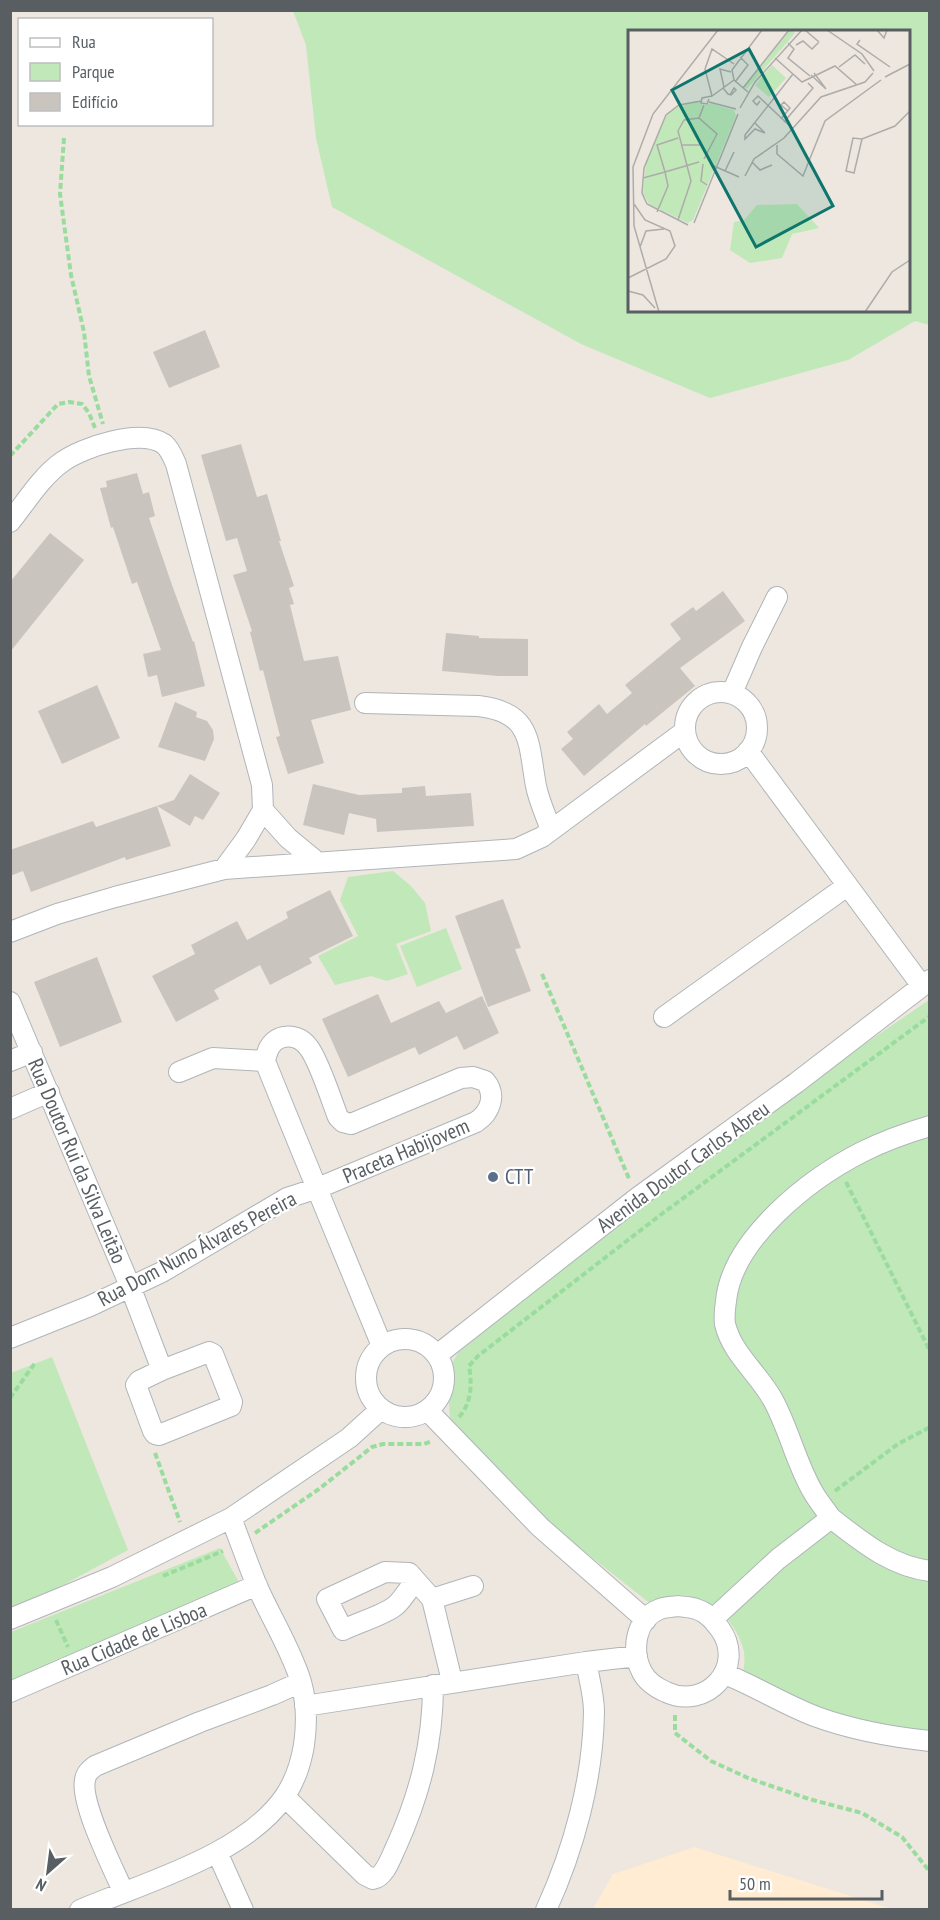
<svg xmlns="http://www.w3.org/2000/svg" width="940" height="1920" font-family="'PT Sans Narrow',sans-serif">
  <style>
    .commercial { fill: #ffecd2 }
    .green { fill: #c0e8b8; fill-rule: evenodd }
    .building { fill: #cac4be }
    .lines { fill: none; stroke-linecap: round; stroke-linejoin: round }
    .minor-casing { stroke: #b0b5b9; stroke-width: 22 }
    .path { stroke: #99dc9e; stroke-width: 4; stroke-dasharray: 6 3; stroke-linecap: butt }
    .minor { stroke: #fff; stroke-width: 20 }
    .service-dot { fill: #5c6f8a; stroke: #fff; stroke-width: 2 }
    .labels { text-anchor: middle; stroke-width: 4.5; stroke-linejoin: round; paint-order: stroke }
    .street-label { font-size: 21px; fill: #585e62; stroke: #fff }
    .service-label { font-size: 21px; fill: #4e5e75; stroke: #fff; text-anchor: start }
    .inset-road { fill: none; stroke: #adaca9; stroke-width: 1.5 }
    .view { fill: #0f766e; fill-opacity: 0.15; stroke: #0f766e; stroke-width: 3 }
    .inset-edge { fill: none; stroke: #585e62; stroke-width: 3 }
  </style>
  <rect width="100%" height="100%" fill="#ede7df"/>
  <!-- commercial -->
  <path class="commercial" d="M 694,1847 L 892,1909 L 593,1909 L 613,1874 Z"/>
  <!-- green -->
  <path class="green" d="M 293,11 L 929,11 L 929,325 L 915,321 L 848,360 L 710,398 L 581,344 L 332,207 L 316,138 L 306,45 ZM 630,32 L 908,32 L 908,310 L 630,310 Z
    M 393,871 L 411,886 L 425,903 L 431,931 L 396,944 L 408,974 L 387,981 L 371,976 L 335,985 L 318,956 L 358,936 L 340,900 L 348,877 Z
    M 446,928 L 462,969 L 417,987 L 400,946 Z
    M 929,1000 L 929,1736 L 857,1723 L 742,1677 C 744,1667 746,1658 743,1648 C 733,1611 687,1578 652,1605 L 551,1525 L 450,1419 L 447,1371 L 458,1353 L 648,1199 L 771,1108 Z
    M 52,1357 L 128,1550 L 11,1613 L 11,1373 Z
    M 220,1548 L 241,1586 L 11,1684 L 11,1632 Z"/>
  <!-- building -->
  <path class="building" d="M 205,330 L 220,367 L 169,388 L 153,352 Z
    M 241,444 L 257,497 L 267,494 L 281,541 L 279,541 L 294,586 L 289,588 L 294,604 L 290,605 L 304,661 L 338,656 L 351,710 L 311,720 L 324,763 L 288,774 L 276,737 L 280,736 L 263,670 L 260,671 L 250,632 L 252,631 L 233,575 L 247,571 L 237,538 L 226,541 L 201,455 Z
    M 137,473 L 143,494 L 149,492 L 155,516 L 149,518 L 172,585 L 193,642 L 194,641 L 205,686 L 162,697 L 157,675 L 148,677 L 143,654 L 161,650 L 137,582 L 132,584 L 113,527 L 111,528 L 100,488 L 107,487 L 106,481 Z
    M 50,533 L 84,560 L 10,652 L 10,582 Z
    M 723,591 L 745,621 L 680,668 L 695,686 L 646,726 L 645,724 L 584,776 L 561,749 L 573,739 L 567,732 L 599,704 L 607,714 L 632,693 L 625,685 L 681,639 L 670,624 L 693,607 L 696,611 Z
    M 446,633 L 479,636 L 479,638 L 528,639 L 528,676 L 498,676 L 442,671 Z
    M 97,685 L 120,738 L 62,764 L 38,711 Z
    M 175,702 L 197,712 L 196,717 L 207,721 L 213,730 L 214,739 L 205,761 L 158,747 Z
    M 190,774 L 220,793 L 203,820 L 195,816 L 190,826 L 157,806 L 171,846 L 126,860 L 125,857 L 31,892 L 23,871 L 10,876 L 10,850 L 93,821 L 96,827 L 174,800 Z
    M 313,784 L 359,795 L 402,793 L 402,788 L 425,786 L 426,796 L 471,793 L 474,826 L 377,832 L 376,819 L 349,813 L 344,835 L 303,825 Z
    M 330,890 L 353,936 L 309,958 L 312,963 L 270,985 L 260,965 L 214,990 L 219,999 L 176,1022 L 152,976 L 195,954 L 191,945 L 237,921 L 247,940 L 288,918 L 286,912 Z
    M 503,899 L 521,948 L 515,949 L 531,991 L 488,1007 L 455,916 Z
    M 97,957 L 122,1022 L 60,1047 L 34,982 Z
    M 378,994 L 391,1023 L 439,1001 L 446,1013 L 482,996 L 499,1033 L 464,1050 L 457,1036 L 419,1055 L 415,1047 L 348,1077 L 322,1019 Z"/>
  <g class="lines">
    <defs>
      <path id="minor" d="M 10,522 C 26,502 41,477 62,462 C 83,447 140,428 164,444 C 170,449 173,457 176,464 L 262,785 L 263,810 L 246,839 L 224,869
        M685 728a36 36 0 1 1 72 0a36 36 0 1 1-72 0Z
        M 732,693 L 752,647 L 777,597
        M 365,703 L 478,706 C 533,712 528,743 536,786 C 539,801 546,816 551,830
        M 748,751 L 922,986
        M 263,810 L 288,838 L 317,862
        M 10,932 L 57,914 L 115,897 L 224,869 L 516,849 L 542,837 L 685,731
        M 10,1002 L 130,1286 L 162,1370 L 139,1381 L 136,1385 L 153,1431 L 155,1434 L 159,1435 L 231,1406 L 232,1402 L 213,1354 L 209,1352 L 162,1370
        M 664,1017 L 847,886
        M 10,1061 L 32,1052
        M 179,1072 L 213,1058 L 265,1061
        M 10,1109 L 49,1092
        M 10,1338 L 90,1306 L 162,1272 L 287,1198 L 318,1188 L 476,1122 C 490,1113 497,1095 485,1081 L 473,1077 L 461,1078 L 351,1124 L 343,1122 L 338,1117 C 331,1099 319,1061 309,1048 C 302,1038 291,1034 280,1038 C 270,1042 267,1051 265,1061 C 303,1156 343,1251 382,1346
        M366 1378a39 39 0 1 1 78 0a39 39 0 1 1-78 0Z
        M 437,1355 L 637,1198 L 796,1083 L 930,980
        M 428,1411 L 540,1527 L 646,1620
        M 831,1518 C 861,1541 890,1566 930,1571
        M 417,1582 C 407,1588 404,1599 395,1606 C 384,1615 357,1623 343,1630 L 327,1599 L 385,1572 L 409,1573 L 432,1599 L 452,1681
        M 432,1599 L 473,1586
        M 678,1606 C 684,1607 691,1607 696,1609 C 707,1612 714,1621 720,1629 C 747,1667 706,1711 666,1692 C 657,1688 647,1682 642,1672 C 631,1651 635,1618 660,1609 C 665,1607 672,1607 678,1606 Z
        M 10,1619 L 112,1577 L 231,1518 L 349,1438 L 381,1409
        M 713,1619 L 778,1559 L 831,1518 C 825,1509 818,1501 813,1492 C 796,1463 789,1429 773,1400 C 759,1374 732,1354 725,1324 C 724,1317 725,1308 726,1301 C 732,1239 809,1179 862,1152 C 884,1141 906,1133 930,1126
        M 586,1662 L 637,1656
        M 725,1674 C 757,1687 785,1705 817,1717 C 853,1730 892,1737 930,1741
        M 10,1692 L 257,1585
        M 305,1706 L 586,1662 C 589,1678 594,1695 594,1712 C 593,1779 574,1849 546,1910
        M 285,1797 L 365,1875 L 373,1879 C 385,1877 391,1857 396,1847 C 420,1794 433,1743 433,1685
        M 217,1852 L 243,1910
        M 123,1891 C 113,1868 80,1803 85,1780 C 86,1773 90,1770 95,1766 L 200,1722 L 272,1695 L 301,1682
        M 80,1910 C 143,1883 245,1855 285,1796 C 295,1781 301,1763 304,1745 C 307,1724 307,1703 301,1682 C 291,1649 271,1618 257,1586 C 248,1564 240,1541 231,1518"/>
    </defs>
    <!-- minor casing -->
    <use href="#minor" class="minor-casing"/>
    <!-- path -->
    <path class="path" d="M 64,138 L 60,194 L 71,275 L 84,332 L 89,376 L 103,424
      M 10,456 L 58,404 L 70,402 L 82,404 L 89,413 L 95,428
      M 542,974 L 630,1181
      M 846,1182 L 930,1351
      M 10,1398 L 35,1363
      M 459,1417 C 472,1403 472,1383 469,1366 L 478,1356 L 659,1216 L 930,1016
      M 155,1453 L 180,1522
      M 835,1491 L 898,1444 L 930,1427
      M 255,1533 L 319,1489 L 372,1447 L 383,1444 L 424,1444 L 432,1441
      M 163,1576 L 223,1551
      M 56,1620 L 68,1647
      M 675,1715 L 675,1733 L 711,1761 L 748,1778 L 809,1799 L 862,1813 L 902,1837 L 930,1872"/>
    <!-- minor -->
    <use href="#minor" class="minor"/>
  </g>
  <!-- markers -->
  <circle class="service-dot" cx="493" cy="1177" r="6"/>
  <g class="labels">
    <!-- street labels -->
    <g class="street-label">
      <text transform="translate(406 1151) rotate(-23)" y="7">Praceta Habijovem</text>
      <text transform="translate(77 1161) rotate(67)" y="7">Rua Doutor Rui da Silva Leitão</text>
      <text transform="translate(683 1167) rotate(-36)" y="7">Avenida Doutor Carlos Abreu</text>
      <text transform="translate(197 1249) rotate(-28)" y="7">Rua Dom Nuno Álvares Pereira</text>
      <text transform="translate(134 1639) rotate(-23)" y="7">Rua Cidade de Lisboa</text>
    </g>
    <!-- service labels -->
    <g class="service-label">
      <text x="505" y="1184">CTT</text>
    </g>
  </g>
  <!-- overview -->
  <g transform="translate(628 30)">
    <rect width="282" height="282" fill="#ede7df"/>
    <path d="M 162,0 L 167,3 L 119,59 L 116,57 ZM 144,35 L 158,48 L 141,67 L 127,55 ZM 71,71 L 77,76 L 82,73 L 106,80 L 108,86 L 65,190 L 60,193 L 21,174 L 15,163 L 18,132 L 39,85 L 49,77 ZM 169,174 L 191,198 L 164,204 L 154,228 L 122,233 L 102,220 L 106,192 L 116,190 L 129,175 Z" fill="#c0e8b8"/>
    <path class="inset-road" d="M 177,0 L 191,12M 199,0 L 234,24 L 246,41M 249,0 L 256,8 L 259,0M 232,10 L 229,14 L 262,37M 160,13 L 166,19 L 160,28 L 182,46M 168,15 L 175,11 L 184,19 L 191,12M 147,28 L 174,52 L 207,36 L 229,55M 211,37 L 227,25 L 237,34M 183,45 L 198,59 L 186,43M 257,47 L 282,34M 106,50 L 84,66 L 77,39 L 84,19 L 106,34M 107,52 L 120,35 L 112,27M 96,57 L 92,39 L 103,42M 95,58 L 100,64 L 103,65 L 108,60 L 106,58 L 102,65M 115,58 L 161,0M 120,62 L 106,50 L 104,40 L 134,0M 81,69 L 79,74 L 73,73 L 74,68 L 84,66M 132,71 L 129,75 L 125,71 L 130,66 L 165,99M 81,72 L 108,79M 112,78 L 127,52 L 174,0M 153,89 L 162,78 L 156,72 L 153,75 L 160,81M 156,92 L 185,58 L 180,53M 127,93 L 137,103 L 127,99 L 117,109 L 117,105 L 165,44M 50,108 L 29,115 L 37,142 L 71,132M 234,109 L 226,143 L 218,141 L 225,108 L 234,109 L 267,96 L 282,81M 53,115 L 73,115M 149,115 L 149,124 L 175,146 L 197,91 L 253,50M 76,129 L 89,104 L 71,88 L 76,75M 124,132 L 132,140 L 144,135M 75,134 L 73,151 L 79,155M 86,136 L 111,147M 97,141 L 106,122M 117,146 L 126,129 L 156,108 L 193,67 L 237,52 L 245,43M 15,148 L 37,142 L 40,156 L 29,182M 50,190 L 63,151 L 50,101 L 56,90 L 71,88M 66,193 L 110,84M 60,195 L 19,174 L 14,163 L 16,138 L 38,85 L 51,75 L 73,71M 0,197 L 0,225M 12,217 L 18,201 L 36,199M 0,248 L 38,229 L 47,216 L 42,201 L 17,190 L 6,174M 0,261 L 15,265 L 27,278M 31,282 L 6,196 L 5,137 L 25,84 L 90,0M 237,282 L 264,242 L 282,230"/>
    <path class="view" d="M 121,19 L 205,176 L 128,217 L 44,60 Z"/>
    <rect width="282" height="282" class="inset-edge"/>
  </g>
  <!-- border -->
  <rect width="940" height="1920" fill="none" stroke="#585e62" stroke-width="24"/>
  <!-- legend -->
  <rect x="18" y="18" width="195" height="108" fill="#ffffff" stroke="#bcbfc0" stroke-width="1.5"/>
  <rect x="30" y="38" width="30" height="9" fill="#ffffff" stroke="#bcbfc0" stroke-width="1.5"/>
  <text x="72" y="48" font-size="18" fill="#585e62">Rua</text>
  <rect x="30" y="63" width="30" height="18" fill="#c0e8b8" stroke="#bcbfc0" stroke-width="1.5"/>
  <text x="72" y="78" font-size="18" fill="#585e62">Parque</text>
  <rect x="30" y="93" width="30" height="18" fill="#cac4be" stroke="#bcbfc0" stroke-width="1.5"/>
  <text x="72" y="108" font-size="18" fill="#585e62">Edifício</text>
  <!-- north arrow -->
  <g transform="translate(48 1872) rotate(208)" stroke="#ffffff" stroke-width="4.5" paint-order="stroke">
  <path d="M0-4.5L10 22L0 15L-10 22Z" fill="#585e62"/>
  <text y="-9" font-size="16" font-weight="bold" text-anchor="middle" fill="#585e62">N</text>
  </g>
  <!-- scale -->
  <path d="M730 1890v9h152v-9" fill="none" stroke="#585e62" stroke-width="3"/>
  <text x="739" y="1890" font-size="18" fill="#585e62" stroke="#ffffff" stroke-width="4.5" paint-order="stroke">50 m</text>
</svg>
